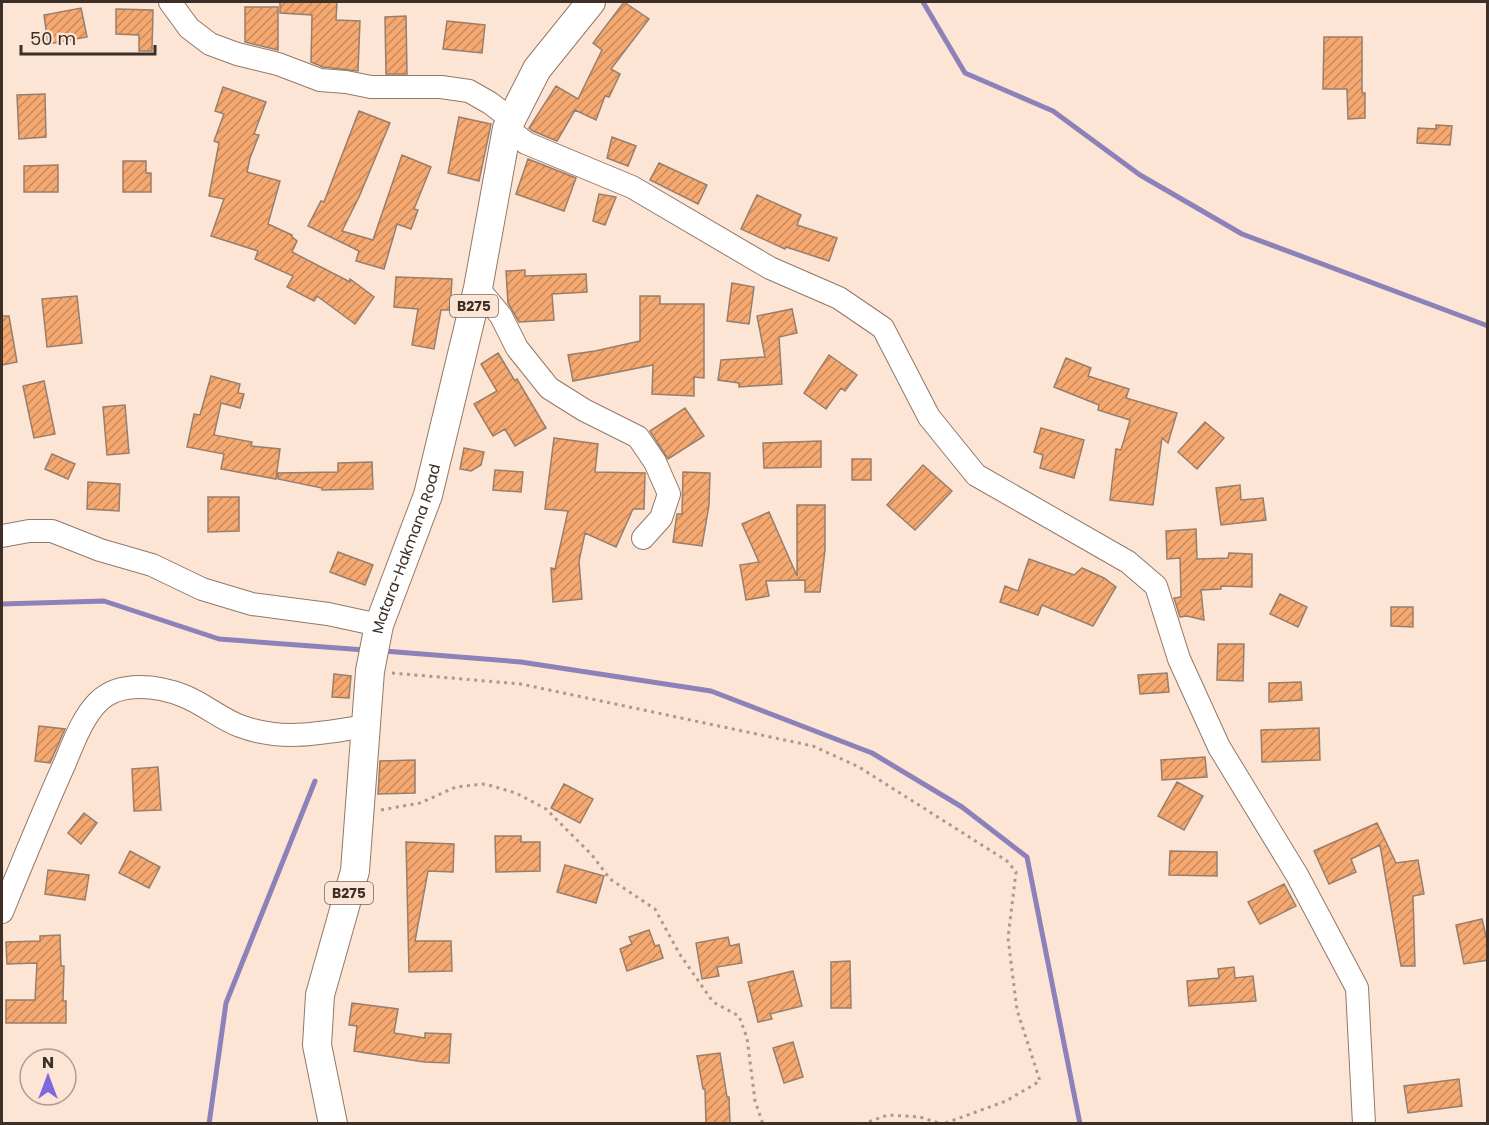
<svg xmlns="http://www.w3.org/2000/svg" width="1489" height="1125" font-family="Poppins,sans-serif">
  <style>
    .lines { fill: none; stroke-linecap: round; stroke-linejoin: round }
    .stream { stroke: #8c82b9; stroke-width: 5 }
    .building { fill: url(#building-hatch); stroke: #987e6b; stroke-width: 1.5 }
    .minor-casing { stroke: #937866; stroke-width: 24 }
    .major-casing { stroke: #937866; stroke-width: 30 }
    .path { stroke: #ac998d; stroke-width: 3; stroke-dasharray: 3 4.5; stroke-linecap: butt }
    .minor { stroke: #fff; stroke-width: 22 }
    .major { stroke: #fff; stroke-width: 28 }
    .labels { text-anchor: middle; stroke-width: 4.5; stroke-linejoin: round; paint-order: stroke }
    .shield { fill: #fde5d5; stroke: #75665b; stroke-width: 1.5 }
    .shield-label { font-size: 14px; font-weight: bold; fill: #3b2f27 }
    .street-label { font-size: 15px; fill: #3b2f27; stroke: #fde5d5 }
  </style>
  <defs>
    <pattern id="building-hatch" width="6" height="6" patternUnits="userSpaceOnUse" patternTransform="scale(1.5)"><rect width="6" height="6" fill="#f5a970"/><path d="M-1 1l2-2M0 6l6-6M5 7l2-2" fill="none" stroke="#c88a5c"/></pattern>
  </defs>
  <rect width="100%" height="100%" fill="#fde5d5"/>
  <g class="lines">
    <!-- stream -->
    <path class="stream" d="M 923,2 L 965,73 L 1053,111 L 1140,175 L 1242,234 L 1488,326
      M 2,604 L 104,601 L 219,639 L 365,650
      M 384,651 L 521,662 L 711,691 L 872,753 L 962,807 L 1027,857 L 1080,1124
      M 209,1124 L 226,1003 L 315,781"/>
  </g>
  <!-- building -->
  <path class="building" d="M 280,2 L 337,2 L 336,20 L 360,21 L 358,71 L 323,67 L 311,62 L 312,15 L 280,13 Z
    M 624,2 L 649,19 L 611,69 L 620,74 L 609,97 L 605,96 L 596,120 L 575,110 L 557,141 L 533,131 L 529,128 L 556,86 L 578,99 L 602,50 L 593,43 Z
    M 245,7 L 278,7 L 278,50 L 245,42 Z
    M 81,8 L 87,37 L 48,44 L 44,15 Z
    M 116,9 L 153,10 L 152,51 L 139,51 L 139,35 L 116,34 Z
    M 406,16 L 407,74 L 386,74 L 385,17 Z
    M 447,21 L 485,25 L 482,53 L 443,49 Z
    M 1324,37 L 1362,37 L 1362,93 L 1365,93 L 1365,118 L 1348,119 L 1347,89 L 1323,89 Z
    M 223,87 L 266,102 L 254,134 L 259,135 L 250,158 L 247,172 L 280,181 L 268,224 L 292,235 L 291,236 L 297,241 L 292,252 L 350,282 L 350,279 L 374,297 L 355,324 L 317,296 L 314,301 L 287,287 L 293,276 L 255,259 L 258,251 L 211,236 L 224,199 L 209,196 L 219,143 L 214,141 L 224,114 L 215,111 Z
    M 45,94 L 46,137 L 19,139 L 17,95 Z
    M 359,111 L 390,123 L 359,197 L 342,231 L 373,240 L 402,155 L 431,167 L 414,209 L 418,210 L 411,229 L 397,224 L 384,269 L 356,261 L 359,251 L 308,226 L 321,201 L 324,202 Z
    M 459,117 L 491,124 L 479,181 L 448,173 Z
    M 1436,125 L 1452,126 L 1450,145 L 1417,143 L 1418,128 L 1436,129 Z
    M 612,137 L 636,146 L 628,166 L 607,158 Z
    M 528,159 L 576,178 L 564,211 L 516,194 Z
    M 123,161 L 146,161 L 146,173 L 151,173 L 151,192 L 123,192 Z
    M 659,163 L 707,185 L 698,204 L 650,180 Z
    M 58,165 L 58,192 L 24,192 L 24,166 Z
    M 599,194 L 616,197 L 605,225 L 593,221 Z
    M 757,195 L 801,215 L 797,225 L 837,238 L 829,261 L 786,247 L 785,249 L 741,229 Z
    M 525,270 L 525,276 L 586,274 L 587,292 L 552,294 L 554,320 L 519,322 L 508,303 L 506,271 Z
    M 396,277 L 452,279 L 450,310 L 441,310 L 434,349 L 412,345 L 418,309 L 394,307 Z
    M 732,283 L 754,287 L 749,324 L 727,321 Z
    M 77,296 L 82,343 L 47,347 L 42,299 Z
    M 640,296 L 660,296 L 660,304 L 704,304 L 704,378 L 694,377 L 694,396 L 652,394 L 653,365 L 573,381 L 568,355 L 595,351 L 640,341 Z
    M 792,309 L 797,333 L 779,337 L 782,384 L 739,387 L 739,383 L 718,380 L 721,360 L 765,357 L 757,316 Z
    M 2,316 L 9,316 L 17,362 L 2,365 Z
    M 498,353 L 515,381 L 517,379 L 546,428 L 515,446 L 505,429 L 493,436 L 474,404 L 497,391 L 481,364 Z
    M 829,355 L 857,375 L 845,391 L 841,388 L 826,409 L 804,393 Z
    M 1066,358 L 1091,368 L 1088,376 L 1129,389 L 1126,398 L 1177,413 L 1168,443 L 1162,438 L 1153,505 L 1110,500 L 1116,449 L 1121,450 L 1130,420 L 1098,410 L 1099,405 L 1054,387 Z
    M 211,376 L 240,384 L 238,393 L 244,394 L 240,408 L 221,403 L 214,435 L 252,442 L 251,446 L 280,449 L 276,479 L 221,469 L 224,454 L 187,447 L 194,414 L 200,415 Z
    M 44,381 L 55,434 L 34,438 L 23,386 Z
    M 125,405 L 129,453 L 107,455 L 103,407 Z
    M 685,408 L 704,436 L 668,459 L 650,431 Z
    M 1205,422 L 1224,438 L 1197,469 L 1178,452 Z
    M 1041,428 L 1084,440 L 1074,478 L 1040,468 L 1043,455 L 1034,452 Z
    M 554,438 L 598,444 L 595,472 L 645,473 L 644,509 L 633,509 L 616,547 L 585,533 L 579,561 L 582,599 L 553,602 L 551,568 L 555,569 L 568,511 L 545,509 Z
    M 821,441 L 821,467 L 764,468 L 763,443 Z
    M 464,448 L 484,452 L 481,465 L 471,471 L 460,469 Z
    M 52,454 L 75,464 L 68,479 L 45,469 Z
    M 852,459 L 871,459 L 871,480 L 852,480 Z
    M 372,462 L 373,489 L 322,490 L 322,488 L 278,479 L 278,473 L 338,472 L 338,463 Z
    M 923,465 L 952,491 L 915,530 L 887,505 Z
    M 495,470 L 523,472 L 521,492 L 493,490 Z
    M 683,472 L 710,473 L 709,505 L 702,546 L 673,542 L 677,514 L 682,514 Z
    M 88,482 L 120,484 L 119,511 L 87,509 Z
    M 1240,485 L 1241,500 L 1263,498 L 1266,520 L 1221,525 L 1216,488 Z
    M 208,497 L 239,497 L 239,531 L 208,532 Z
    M 797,505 L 825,505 L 825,550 L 820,592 L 805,592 L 805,580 L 766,581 L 769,596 L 746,600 L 740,565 L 759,562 L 742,524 L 769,512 L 797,576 Z
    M 1196,529 L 1197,559 L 1228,558 L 1229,553 L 1252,554 L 1252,587 L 1221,586 L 1221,589 L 1201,590 L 1204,620 L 1187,616 L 1180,617 L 1174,598 L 1181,597 L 1180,558 L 1167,559 L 1166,531 Z
    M 338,552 L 373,565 L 365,585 L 330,572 Z
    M 1029,559 L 1074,575 L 1082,568 L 1104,578 L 1116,587 L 1093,626 L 1042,605 L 1038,615 L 1000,602 L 1005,586 L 1018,591 Z
    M 1280,594 L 1307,607 L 1298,627 L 1270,614 Z
    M 1391,607 L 1413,607 L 1413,627 L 1391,626 Z
    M 1218,644 L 1244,644 L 1243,681 L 1217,680 Z
    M 1167,673 L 1169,692 L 1140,694 L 1138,675 Z
    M 334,674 L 351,676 L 349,698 L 332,697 Z
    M 1301,682 L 1302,700 L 1269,702 L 1269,683 Z
    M 39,726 L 65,729 L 50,763 L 35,761 Z
    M 1319,728 L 1320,760 L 1262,762 L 1261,730 Z
    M 1205,757 L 1207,777 L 1162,780 L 1161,760 Z
    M 415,760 L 415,793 L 378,794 L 380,761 Z
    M 158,767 L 161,810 L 134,811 L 132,769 Z
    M 1177,782 L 1203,796 L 1184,830 L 1158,816 Z
    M 564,784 L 593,799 L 580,823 L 551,808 Z
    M 84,813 L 97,823 L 81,844 L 68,833 Z
    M 1377,823 L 1396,863 L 1418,860 L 1424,894 L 1413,896 L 1415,966 L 1401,966 L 1380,845 L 1351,859 L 1356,872 L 1329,884 L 1314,851 Z
    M 495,836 L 521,836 L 521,842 L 540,842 L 540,871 L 496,872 Z
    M 406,842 L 454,844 L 453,872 L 428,871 L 415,941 L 451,941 L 452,971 L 409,972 Z
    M 130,851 L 160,867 L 149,888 L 119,873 Z
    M 1170,851 L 1217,852 L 1217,876 L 1169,875 Z
    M 565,865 L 604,876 L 596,903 L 557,892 Z
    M 48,870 L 89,875 L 85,900 L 45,894 Z
    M 1284,884 L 1296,906 L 1260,924 L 1248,902 Z
    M 1482,919 L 1488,945 L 1488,960 L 1464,964 L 1456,925 Z
    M 649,930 L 655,946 L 659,945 L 663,958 L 627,971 L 620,949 L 632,944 L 629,937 Z
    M 60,935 L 61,966 L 64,966 L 63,1001 L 66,1001 L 66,1023 L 6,1023 L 6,1000 L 35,1000 L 37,963 L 7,964 L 6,942 L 40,941 L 40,936 Z
    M 728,937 L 730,946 L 739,944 L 742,963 L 717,967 L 719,976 L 702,979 L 696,943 Z
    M 850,961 L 851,1008 L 831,1008 L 831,962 Z
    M 1234,967 L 1235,978 L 1253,976 L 1256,1001 L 1189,1006 L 1187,981 L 1219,978 L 1218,969 Z
    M 793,971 L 802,1006 L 770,1014 L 772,1019 L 758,1022 L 748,982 Z
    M 352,1003 L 398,1009 L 394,1033 L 425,1038 L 425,1033 L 451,1034 L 449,1063 L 424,1062 L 354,1051 L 357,1026 L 349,1025 Z
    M 793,1042 L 803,1077 L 784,1083 L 773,1048 Z
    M 720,1053 L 727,1097 L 729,1097 L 730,1124 L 706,1124 L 705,1089 L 703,1089 L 697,1056 Z
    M 1459,1079 L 1462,1106 L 1408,1113 L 1404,1086 Z"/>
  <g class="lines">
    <defs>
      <path id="minor" d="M 170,2 L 189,28 L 210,44 L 237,54 L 278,64 L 320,80 L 346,82 L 371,87 L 441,87 L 469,91 L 490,103 L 511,119
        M 507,128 L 526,143 L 632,187 L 770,268 L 839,298 L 883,328 L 929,417 L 976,475 L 1128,562 L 1156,586 L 1179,659 L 1219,747 L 1297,875 L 1357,988 L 1364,1124
        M 478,288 L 501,316 L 517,348 L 549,388 L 584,410 L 638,437 L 655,462 L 669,494 L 661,518 L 643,538
        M 2,536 L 29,531 L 52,531 L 100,550 L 152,565 L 202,589 L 252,604 L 328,614 L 379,625
        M 2,912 C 22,863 42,814 64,765 C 73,744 82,718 98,702 C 120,680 159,686 184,696 C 204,704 221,719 240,726 C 283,742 323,733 366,726"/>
      <g id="major">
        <path id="s1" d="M 333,1124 L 317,1045 L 320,995 L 355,871 L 370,671 L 379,625 L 428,495 L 478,288 L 507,128 L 537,69 L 591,2"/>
      </g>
    </defs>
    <!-- minor casing -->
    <use href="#minor" class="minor-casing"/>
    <!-- major casing -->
    <use href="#major" class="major-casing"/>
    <!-- path -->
    <path class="path" d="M 392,673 L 521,684 L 813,746 L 859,767 L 1007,861 L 1016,872 L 1008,938 L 1017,1010 L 1040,1081 L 1006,1101 L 943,1124
      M 381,810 L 420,803 L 456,787 L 485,784 L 516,793 L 546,809 L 592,855 L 610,879 L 655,909 L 679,953 L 713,1002 L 739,1016 L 747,1038 L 755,1101 L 763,1124
      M 862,1124 L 888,1115 L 920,1117 L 942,1124"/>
    <!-- minor -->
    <use href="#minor" class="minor"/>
    <!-- major -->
    <use href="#major" class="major"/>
  </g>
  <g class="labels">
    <!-- shield labels -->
    <g class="shield">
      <rect x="450" y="295" width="48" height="22" rx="4.5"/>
      <rect x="325" y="882" width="48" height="22" rx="4.5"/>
    </g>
    <g class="shield-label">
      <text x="474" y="311">B275</text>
      <text x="349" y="898">B275</text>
    </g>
    <!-- street labels -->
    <g class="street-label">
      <text dy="5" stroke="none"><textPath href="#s1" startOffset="588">Matara-Hakmana Road</textPath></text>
    </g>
  </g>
  <!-- border -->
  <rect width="1489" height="1125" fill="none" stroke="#3b2f27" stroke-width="6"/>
  <!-- north arrow -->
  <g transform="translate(48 1077)"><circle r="28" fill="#fde5d5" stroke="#af9c8f" stroke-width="1.5"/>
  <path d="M0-4.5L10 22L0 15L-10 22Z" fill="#7e67e2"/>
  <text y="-9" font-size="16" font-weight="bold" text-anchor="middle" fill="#3b2f27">N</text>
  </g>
  <!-- scale -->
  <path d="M21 45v9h134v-9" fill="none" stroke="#3b2f27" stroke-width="3"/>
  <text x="30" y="45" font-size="18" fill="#3b2f27" stroke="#fde5d5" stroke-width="4.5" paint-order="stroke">50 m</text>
</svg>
